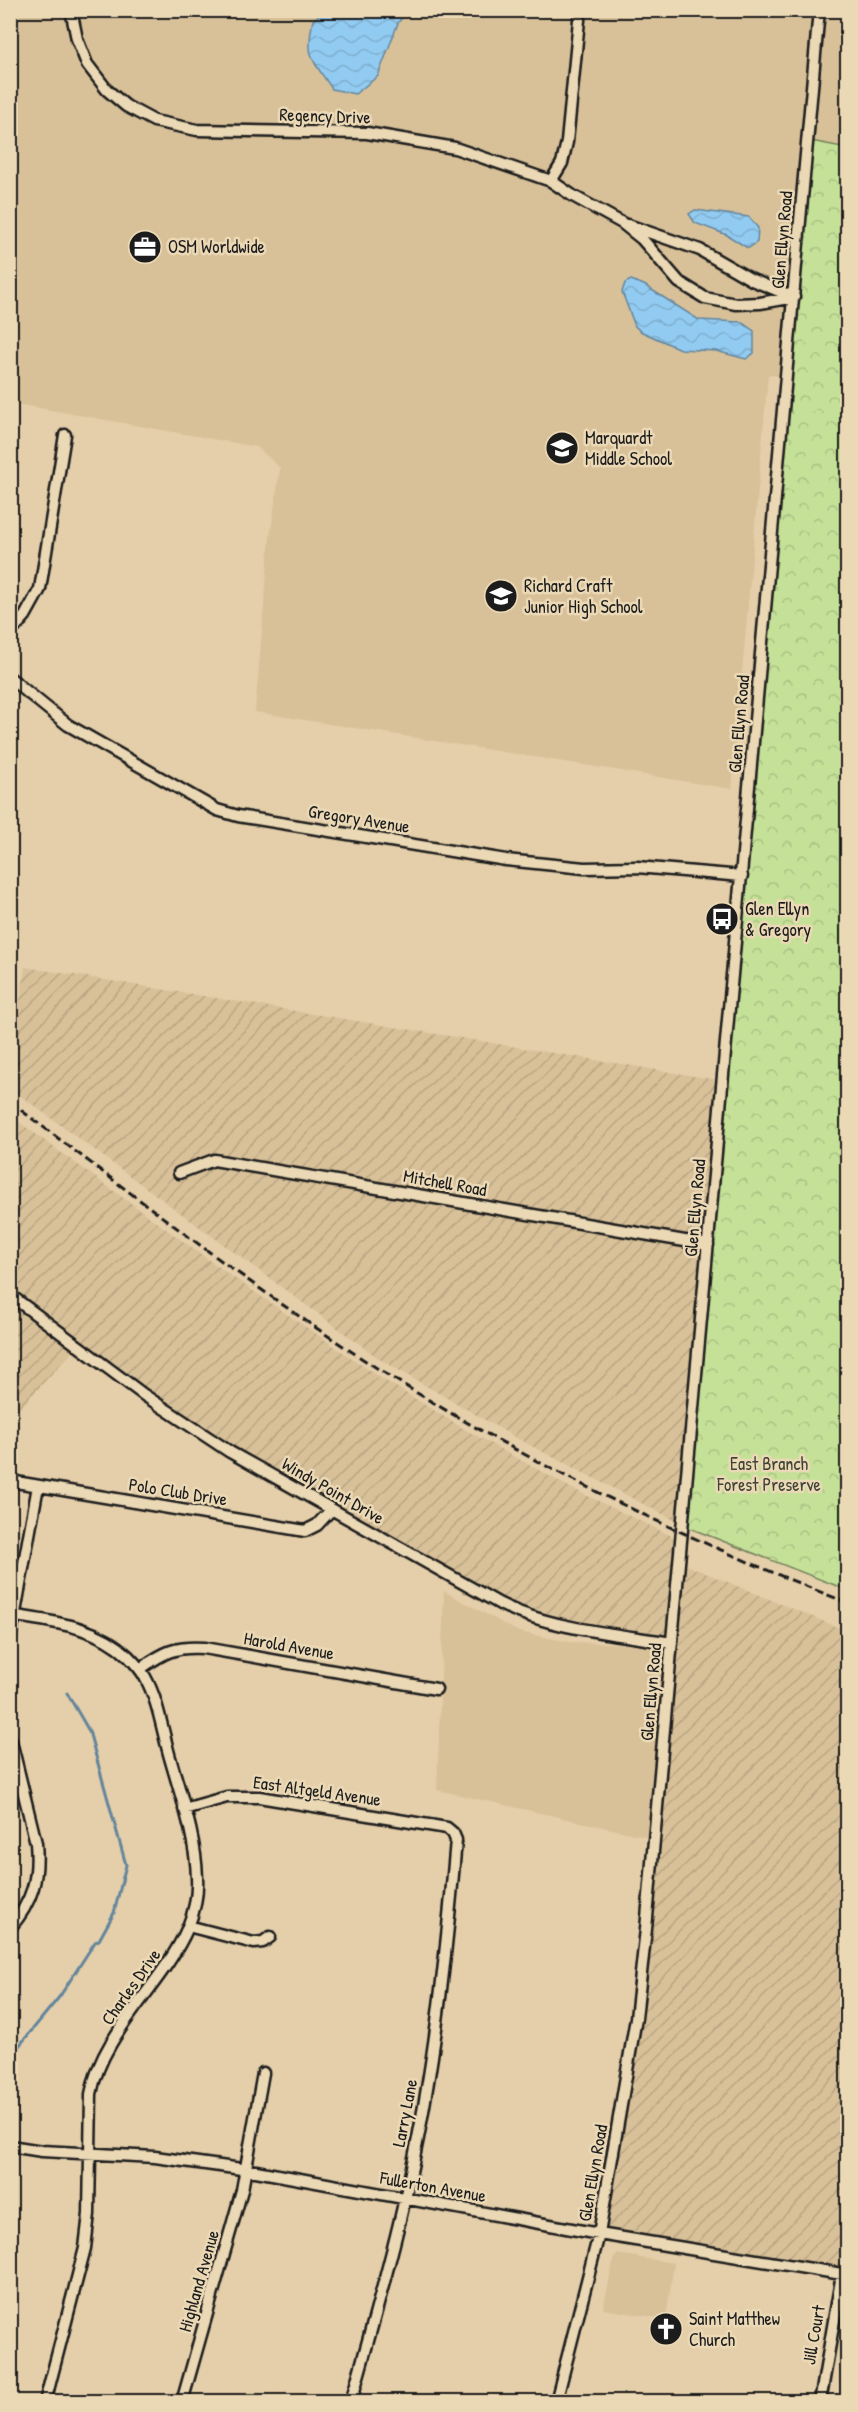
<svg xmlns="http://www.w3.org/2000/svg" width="858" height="2412" font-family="'Patrick Hand',sans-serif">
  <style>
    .built { fill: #d8c199 }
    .industrial { fill: url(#industrial-furrows) }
    .park { fill: url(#park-crowns); stroke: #707e5a; stroke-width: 1.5 }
    .water { fill: url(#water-waves); stroke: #63859c; stroke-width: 1.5 }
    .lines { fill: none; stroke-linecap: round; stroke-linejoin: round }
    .stream { stroke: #63859c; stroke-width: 3 }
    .minor-casing { stroke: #1c1c1c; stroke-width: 15 }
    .minor { stroke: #ebd8b5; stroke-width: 10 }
    .rail { stroke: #1c1c1c; stroke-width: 3; stroke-dasharray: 9 4.5; stroke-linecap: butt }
    .labels { text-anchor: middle; stroke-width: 5; stroke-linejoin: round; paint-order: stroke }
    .street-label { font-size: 18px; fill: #1c1c1c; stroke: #ebd8b5 }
    .poi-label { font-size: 18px; fill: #1c1c1c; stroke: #ebd8b5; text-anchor: start }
    .park-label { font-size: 18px; fill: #3e4335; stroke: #ebd8b5 }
  </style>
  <defs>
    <pattern id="industrial-furrows" width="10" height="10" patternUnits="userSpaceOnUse" patternTransform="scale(1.5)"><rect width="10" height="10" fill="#d8c199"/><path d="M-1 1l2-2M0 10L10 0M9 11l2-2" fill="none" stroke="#b9a583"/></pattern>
    <pattern id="park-crowns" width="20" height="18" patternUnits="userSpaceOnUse" patternTransform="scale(1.5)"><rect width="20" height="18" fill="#c5e198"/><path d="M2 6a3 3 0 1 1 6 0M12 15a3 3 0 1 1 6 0" fill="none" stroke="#a9c082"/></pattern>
    <pattern id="water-waves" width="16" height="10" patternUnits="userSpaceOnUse" patternTransform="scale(1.5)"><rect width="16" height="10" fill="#92cbf1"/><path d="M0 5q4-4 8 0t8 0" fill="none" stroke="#7daece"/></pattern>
  </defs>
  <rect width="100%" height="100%" fill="#e5cfaa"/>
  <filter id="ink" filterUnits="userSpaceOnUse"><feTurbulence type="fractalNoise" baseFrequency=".0167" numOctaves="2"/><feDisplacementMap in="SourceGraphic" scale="12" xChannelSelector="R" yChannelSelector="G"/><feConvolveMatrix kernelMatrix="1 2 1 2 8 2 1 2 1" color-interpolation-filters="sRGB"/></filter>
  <g filter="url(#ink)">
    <!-- built -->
    <path class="built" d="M 10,11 L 847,11 L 847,148 L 804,139 L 782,376 L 768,375 L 732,789 L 255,712 L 270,537 L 280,468 L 257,447 L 11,403 Z
      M 444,1591 L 519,1632 L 570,1642 L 668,1645 L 652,1838 L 437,1790 Z
      M 618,2254 L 674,2263 L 666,2319 L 603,2309 L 614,2258 Z"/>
    <!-- industrial -->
    <path class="industrial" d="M 25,967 L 719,1080 L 676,1521 L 518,1439 L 381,1360 L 11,1089 L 11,1061 Z
      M 11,1116 L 224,1271 L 378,1376 L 466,1430 L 571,1488 L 678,1539 L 669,1638 L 521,1611 L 233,1449 L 81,1342 L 11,1418 Z
      M 686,1565 L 847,1631 L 847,2270 L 605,2231 L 639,2030 Z"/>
    <!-- park -->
    <path class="park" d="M 811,141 L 848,148 L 847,1590 L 687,1527 L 773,577 Z"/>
    <!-- water -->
    <path class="water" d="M 326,10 L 407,11 L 398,23 L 378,76 L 355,94 L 332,89 C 312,58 305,58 313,20 Z
      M 695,210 L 749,217 L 758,228 L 757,242 L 749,248 L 746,247 L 727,235 L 695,223 L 689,214 Z
      M 631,280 L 644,285 L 699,320 L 741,322 L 754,331 L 754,353 L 746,359 L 716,351 L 680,349 L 640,331 L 635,326 L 622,292 L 625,283 Z"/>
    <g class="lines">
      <!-- stream -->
      <path class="stream" d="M 10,2057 L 60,1996 L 95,1942 L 99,1940 L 114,1913 L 126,1865 L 89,1731 L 67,1693"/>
      <defs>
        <path id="minor" d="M 71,10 L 77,39 L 87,64 L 107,90 L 126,106 L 154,121 L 197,130 L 367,133 L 455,148 L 551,181 L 573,196 L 622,223 L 642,239 L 679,282 L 705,298 L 736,304 L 760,303 L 794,297
          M 551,181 L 562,163 L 567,142 L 580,10
          M 628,225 L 700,250 L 752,280 L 794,297
          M 10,633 L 25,616 L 40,589 L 65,435
          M 10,678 L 68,725 L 217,810 L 238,816 L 506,860 L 584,868 L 637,867 L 742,876
          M 179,1173 L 214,1160 L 708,1245
          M 10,1295 L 144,1395 L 230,1452 L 500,1604 C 549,1629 618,1634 672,1643
          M 10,1481 L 305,1531 L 317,1525 L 331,1510
          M 10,1615 C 52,1622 96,1625 128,1656 C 134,1662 141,1669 145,1677 C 158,1700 162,1729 169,1754 C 180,1794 196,1836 197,1878 C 198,1895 194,1912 188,1927 C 163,1985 102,2032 91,2094 L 89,2214 L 85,2248 L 45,2402
          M 10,1640 L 38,1486
          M 140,1669 C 164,1652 175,1646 204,1648 L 436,1689
          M 10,1737 L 36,1843 C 39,1878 33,1901 10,1928
          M 184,1809 L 227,1797 L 259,1797 L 447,1828 L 453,1833 L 456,1840 C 449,1923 441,2006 427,2088 C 410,2194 380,2298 351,2402
          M 188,1926 L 254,1943 L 263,1942 L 270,1937
          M 10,2146 L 42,2151 L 155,2157 L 256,2171 L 599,2234 L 848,2275
          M 182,2402 L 242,2190 L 263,2073
          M 556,2402 L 599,2234 L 636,2018 L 646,1929 L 819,10
          M 820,2402 L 842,2274"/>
      </defs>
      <!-- minor casing -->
      <use href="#minor" class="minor-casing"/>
      <!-- minor -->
      <use href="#minor" class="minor"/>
      <!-- rail -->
      <path class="rail" d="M 10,1102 C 129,1191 245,1283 369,1363 C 520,1460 681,1537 848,1603"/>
    </g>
  </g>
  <!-- icons -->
  <defs>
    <symbol id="office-disc" viewBox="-11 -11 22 22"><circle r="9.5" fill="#1c1c1c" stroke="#ebd8b5"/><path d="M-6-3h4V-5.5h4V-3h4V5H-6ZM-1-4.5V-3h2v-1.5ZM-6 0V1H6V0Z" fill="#fff"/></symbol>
    <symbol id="school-disc" viewBox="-11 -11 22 22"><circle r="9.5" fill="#1c1c1c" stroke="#ebd8b5"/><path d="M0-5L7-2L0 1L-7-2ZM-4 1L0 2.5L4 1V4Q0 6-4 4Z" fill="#fff"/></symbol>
    <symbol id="bus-disc" viewBox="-11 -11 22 22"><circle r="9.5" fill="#1c1c1c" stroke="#ebd8b5"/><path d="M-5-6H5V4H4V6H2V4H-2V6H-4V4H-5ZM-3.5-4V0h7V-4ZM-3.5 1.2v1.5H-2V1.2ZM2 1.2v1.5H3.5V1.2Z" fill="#fff"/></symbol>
    <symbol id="church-disc" viewBox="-11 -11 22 22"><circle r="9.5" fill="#1c1c1c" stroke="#ebd8b5"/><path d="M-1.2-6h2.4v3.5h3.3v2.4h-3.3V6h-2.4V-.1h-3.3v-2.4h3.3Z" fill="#fff"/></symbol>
  </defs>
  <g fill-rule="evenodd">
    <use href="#office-disc" x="126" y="228" width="38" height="38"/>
    <use href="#school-disc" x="543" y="429" width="38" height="38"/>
    <use href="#school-disc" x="482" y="577" width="38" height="38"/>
    <use href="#bus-disc" x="703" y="900" width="38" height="38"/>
    <use href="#church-disc" x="647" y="2310" width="38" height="38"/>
  </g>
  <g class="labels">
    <!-- street labels -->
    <g class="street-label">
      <text transform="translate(325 116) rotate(2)" y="6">Regency Drive</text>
      <text transform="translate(782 240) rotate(-85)" y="6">Glen Ellyn Road</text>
      <text transform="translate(739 724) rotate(-85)" y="6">Glen Ellyn Road</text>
      <text transform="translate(359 819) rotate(9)" y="6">Gregory Avenue</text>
      <text transform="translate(445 1183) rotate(10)" y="6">Mitchell Road</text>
      <text transform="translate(695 1208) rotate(-85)" y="6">Glen Ellyn Road</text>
      <text transform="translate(333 1491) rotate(30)" y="6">Windy Point Drive</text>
      <text transform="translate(178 1492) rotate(9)" y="6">Polo Club Drive</text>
      <text transform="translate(289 1646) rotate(10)" y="6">Harold Avenue</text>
      <text transform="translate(651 1692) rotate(-85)" y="6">Glen Ellyn Road</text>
      <text transform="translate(317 1791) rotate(8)" y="6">East Altgeld Avenue</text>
      <text transform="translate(131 1987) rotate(-55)" y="6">Charles Drive</text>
      <text transform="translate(405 2113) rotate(-79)" y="6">Larry Lane</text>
      <text transform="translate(593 2173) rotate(-80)" y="6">Glen Ellyn Road</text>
      <text transform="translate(433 2187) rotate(10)" y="6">Fullerton Avenue</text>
      <text transform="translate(199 2281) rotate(-74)" y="6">Highland Avenue</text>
      <text transform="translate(814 2335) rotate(-80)" y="6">Jill Court</text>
    </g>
    <!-- poi labels -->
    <g class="poi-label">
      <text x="168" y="253">OSM Worldwide</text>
      <text x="585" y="444">Marquardt<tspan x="585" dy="21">Middle School</tspan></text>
      <text x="524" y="592">Richard Craft<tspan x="524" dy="21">Junior High School</tspan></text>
      <text x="745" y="915">Glen Ellyn<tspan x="745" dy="21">&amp; Gregory</tspan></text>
      <text x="689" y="2325">Saint Matthew<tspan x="689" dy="21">Church</tspan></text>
    </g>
    <!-- park labels -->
    <g class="park-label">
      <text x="769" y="1470">East Branch<tspan x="769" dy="21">Forest Preserve</tspan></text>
    </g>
  </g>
  <!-- margin -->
  <rect width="858" height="2412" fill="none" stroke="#ebd8b5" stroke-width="36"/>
  <rect x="18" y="18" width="822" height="2376" fill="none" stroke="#1c1c1c" stroke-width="2" filter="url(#ink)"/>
</svg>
